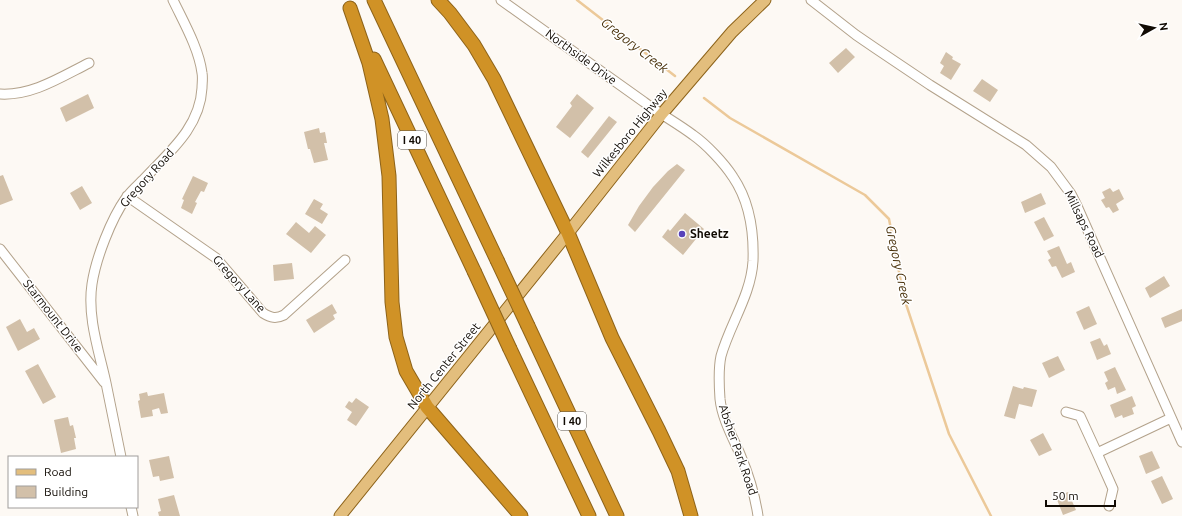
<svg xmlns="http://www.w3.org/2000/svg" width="1182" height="516" font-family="Ubuntu,sans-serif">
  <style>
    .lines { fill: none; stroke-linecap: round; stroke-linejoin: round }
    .stream { stroke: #ecc999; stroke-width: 2.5 }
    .building { fill: #d2c0a9 }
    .minor-casing { stroke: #b3a28b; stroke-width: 11 }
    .major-casing { stroke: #8d631a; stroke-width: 13 }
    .highway-casing { stroke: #8d631a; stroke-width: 15 }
    .minor { stroke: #fff; stroke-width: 9 }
    .major { stroke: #e3be7d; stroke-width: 11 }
    .highway { stroke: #d09226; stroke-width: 13 }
    .highway-bridge-casing { stroke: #8d631a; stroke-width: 15; stroke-linecap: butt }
    .highway-bridge { stroke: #d09226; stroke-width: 13 }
    .poi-dot { fill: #5842ba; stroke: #fff; stroke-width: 1.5 }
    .labels { text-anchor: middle; stroke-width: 3; stroke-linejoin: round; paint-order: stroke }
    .shield { fill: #fff; stroke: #58544f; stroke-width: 1 }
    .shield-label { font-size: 11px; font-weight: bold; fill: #110b04 }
    .street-label { font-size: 12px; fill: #110b04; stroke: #fff }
    .poi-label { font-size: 12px; font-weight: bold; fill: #110b04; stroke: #fff; text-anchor: start }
    .water-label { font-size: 13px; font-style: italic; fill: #483009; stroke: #fff }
  </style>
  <rect width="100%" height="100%" fill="#fdf9f4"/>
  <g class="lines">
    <!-- stream -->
    <path class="stream" d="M 577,0 L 675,76
      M 704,98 L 730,118 L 865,195 L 889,219 L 904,298 L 949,434 L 991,516"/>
  </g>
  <!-- building -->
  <path class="building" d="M 846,48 L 855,57 L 838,73 L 829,63 Z
    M 946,52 L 953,57 L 952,59 L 961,64 L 951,80 L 940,73 L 944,66 L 940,63 Z
    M 982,79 L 998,90 L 990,102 L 973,91 Z
    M 88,94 L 94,108 L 66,122 L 60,108 Z
    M 577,94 L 594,108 L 570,138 L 556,127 L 572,106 L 570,103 Z
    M 609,116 L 617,122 L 588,158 L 581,152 Z
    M 319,128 L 320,133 L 325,132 L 327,143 L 324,143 L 328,160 L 314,163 L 310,149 L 308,149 L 304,132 Z
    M 677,164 L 685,170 L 635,232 L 628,225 L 639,206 L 653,187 L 668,171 Z
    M 3,175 L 13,200 L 0,205 L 0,176 Z
    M 193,176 L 208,183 L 204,192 L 201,191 L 195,202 L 197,203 L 192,214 L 181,208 L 184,200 L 182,199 Z
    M 82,186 L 92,203 L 80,210 L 70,193 Z
    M 1110,188 L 1113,192 L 1119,189 L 1124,199 L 1116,204 L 1119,210 L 1113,213 L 1109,207 L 1106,208 L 1101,200 L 1105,198 L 1102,192 Z
    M 1041,193 L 1046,204 L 1025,213 L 1021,202 Z
    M 314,199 L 323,204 L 320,209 L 328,214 L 322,224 L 305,214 Z
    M 685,213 L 704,229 L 683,255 L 662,237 L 668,229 L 670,231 Z
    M 1044,217 L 1054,236 L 1044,241 L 1034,222 Z
    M 296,222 L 309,233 L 315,226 L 326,235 L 311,253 L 286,234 Z
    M 1059,246 L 1067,264 L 1071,262 L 1075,272 L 1062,278 L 1056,266 L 1052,267 L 1048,260 L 1051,258 L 1047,251 Z
    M 292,263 L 294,279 L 274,281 L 273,265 Z
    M 1164,276 L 1170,286 L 1150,298 L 1145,288 Z
    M 332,304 L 337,313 L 333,315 L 335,319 L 314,333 L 306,320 Z
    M 1089,306 L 1097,324 L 1084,330 L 1076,312 Z
    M 1182,309 L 1182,321 L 1165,328 L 1161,318 Z
    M 20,319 L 27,332 L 34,328 L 40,339 L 18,351 L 6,327 Z
    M 1100,338 L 1104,346 L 1107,344 L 1111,354 L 1097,360 L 1090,342 Z
    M 1058,356 L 1065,370 L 1049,378 L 1042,363 Z
    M 38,364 L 56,397 L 43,404 L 25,371 Z
    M 1115,367 L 1126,390 L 1117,394 L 1115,387 L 1108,390 L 1105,383 L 1108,381 L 1104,372 Z
    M 1013,386 L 1023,389 L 1024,387 L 1037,390 L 1032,407 L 1019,404 L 1015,419 L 1004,416 Z
    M 147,392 L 148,396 L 164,393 L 168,413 L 161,414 L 159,408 L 152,410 L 153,416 L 141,418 L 138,401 L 140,400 L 139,394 Z
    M 1132,396 L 1136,406 L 1132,408 L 1134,414 L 1123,418 L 1122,415 L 1115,418 L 1110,405 Z
    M 356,398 L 369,407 L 356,426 L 347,420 L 352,412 L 345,407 L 349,401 L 352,403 Z
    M 68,417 L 70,426 L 73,425 L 76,438 L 74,438 L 76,449 L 61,453 L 54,420 Z
    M 1043,433 L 1052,450 L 1039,456 L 1030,440 Z
    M 1152,451 L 1160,468 L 1146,474 L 1139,456 Z
    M 169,456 L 174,478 L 160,481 L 159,476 L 153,477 L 149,460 Z
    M 1162,476 L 1173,499 L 1162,504 L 1151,481 Z
    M 1068,492 L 1076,510 L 1063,515 L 1056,497 Z
    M 174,495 L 180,516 L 159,516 L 158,512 L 161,511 L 158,499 Z"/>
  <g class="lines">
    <defs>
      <path id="minor" d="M 501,0 C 548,34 596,68 644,102 C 660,114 677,123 693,135 C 706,144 724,163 733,177 C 750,202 754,232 753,261 C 751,295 730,324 721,356 C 718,370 719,385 720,399 C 722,418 732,436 740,454 C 748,473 755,495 758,516
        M 811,0 L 856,35 L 875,48 L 930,85 L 1026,145 L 1051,167 L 1071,194 L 1077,206 L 1182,442
        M 0,94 C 32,96 61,77 89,63
        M 127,196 L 216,258 L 263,313 C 271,318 276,319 284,315 L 345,260
        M 0,249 L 104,382
        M 1066,412 L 1080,416 L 1097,453 L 1113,489 L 1109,506
        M 1097,453 L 1171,418
        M 121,457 C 116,432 111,407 106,383 C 99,351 87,317 92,284 C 96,258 111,219 126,198 C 131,191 137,186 143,180 C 168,153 200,128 202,88 C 202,83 203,78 202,73 C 199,49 184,23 173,0
        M 131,507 L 133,516"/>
      <path id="major" d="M 340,516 L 568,233 L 661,115 L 732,32 L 765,0"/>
      <path id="highway" d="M 374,0 L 497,260
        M 438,0 L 450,13 L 474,45 L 494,79 L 568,233 L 612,338 L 659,431 L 678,471 L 691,516
        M 350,8 L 369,63 L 382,119 L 389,176 L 392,302 L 396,337 L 406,371 L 427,407 L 521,516
        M 374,59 L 474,271
        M 528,326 L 617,516
        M 510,349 L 589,516"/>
    </defs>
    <!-- minor casing -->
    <use href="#minor" class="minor-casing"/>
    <!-- major casing -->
    <use href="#major" class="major-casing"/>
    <!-- highway casing -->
    <use href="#highway" class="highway-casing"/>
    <!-- minor -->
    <use href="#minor" class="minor"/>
    <!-- major -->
    <use href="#major" class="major"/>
    <!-- highway -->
    <use href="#highway" class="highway"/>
    <defs>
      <path id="highway-bridge" d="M 497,260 L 528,326
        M 474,271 L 510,349"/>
    </defs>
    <!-- highway-bridge casing -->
    <use href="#highway-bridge" class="highway-bridge-casing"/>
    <!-- highway-bridge -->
    <use href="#highway-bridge" class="highway-bridge"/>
  </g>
  <!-- markers -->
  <circle class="poi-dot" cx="682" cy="234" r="4"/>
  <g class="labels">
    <!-- shield labels -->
    <g class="shield">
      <rect x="398" y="131" width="28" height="18" rx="3"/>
      <rect x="558" y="412" width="28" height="18" rx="3"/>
    </g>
    <g class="shield-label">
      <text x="412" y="144">I 40</text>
      <text x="572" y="425">I 40</text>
    </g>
    <!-- street labels -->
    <g class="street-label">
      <text transform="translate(581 57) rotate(36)" y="4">Northside Drive</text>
      <text transform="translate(630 133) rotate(-51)" y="4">Wilkesboro Highway</text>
      <text transform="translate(147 178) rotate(-48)" y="4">Gregory Road</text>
      <text transform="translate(1084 224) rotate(64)" y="4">Millsaps Road</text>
      <text transform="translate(239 284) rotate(48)" y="4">Gregory Lane</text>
      <text transform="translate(53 316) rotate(52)" y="4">Starmount Drive</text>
      <text transform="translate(444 366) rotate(-51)" y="4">North Center Street</text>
      <text transform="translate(738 450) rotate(71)" y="4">Absher Park Road</text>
    </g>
    <!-- poi labels -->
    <g class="poi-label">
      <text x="690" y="238">Sheetz</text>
    </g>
    <!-- water labels -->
    <g class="water-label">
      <text transform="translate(635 45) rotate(38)" y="5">Gregory Creek</text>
      <text transform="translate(899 265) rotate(78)" y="5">Gregory Creek</text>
    </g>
  </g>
  <!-- legend -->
  <rect x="8" y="456" width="130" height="52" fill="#ffffff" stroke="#a09d9b"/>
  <rect x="16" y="469" width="20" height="6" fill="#e3be7d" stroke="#a09d9b"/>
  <text x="44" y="476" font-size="12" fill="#110b04">Road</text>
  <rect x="16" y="486" width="20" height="12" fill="#d2c0a9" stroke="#a09d9b"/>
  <text x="44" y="496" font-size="12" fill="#110b04">Building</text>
  <!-- north arrow -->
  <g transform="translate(1154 28) rotate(82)" stroke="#ffffff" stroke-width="3" paint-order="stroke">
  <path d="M0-3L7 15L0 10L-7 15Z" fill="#110b04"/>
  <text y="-6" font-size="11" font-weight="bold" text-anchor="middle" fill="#110b04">N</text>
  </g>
  <!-- scale -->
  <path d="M1046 500v6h69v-6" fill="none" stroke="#110b04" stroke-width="2"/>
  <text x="1052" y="500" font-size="12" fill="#110b04" stroke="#ffffff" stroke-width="3" paint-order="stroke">50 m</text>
</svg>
